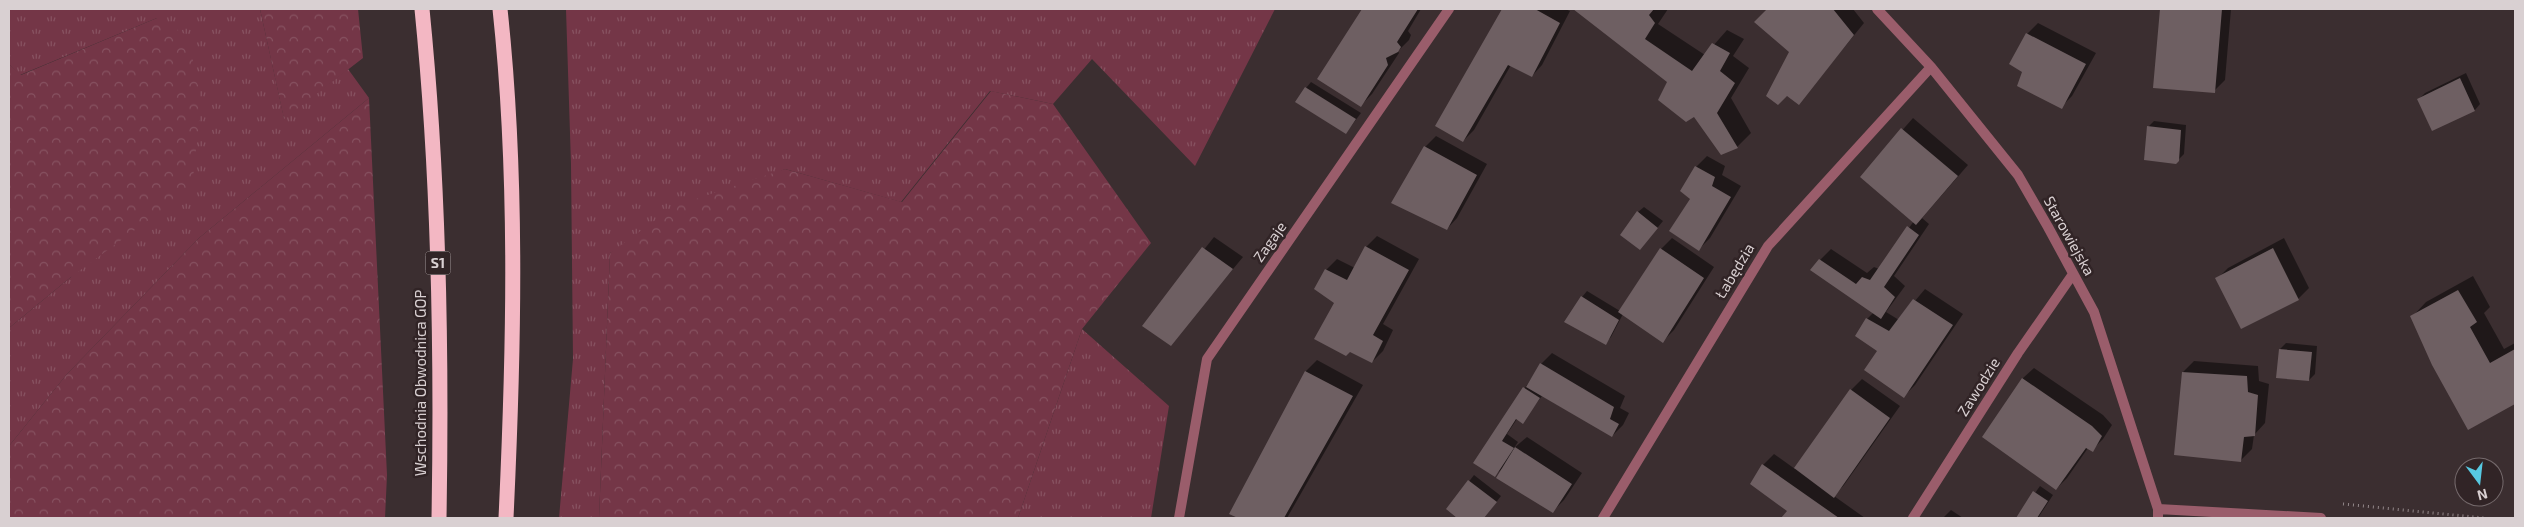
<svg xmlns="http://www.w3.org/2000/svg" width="2524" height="527" font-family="'Exo 2',sans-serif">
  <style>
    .grass { fill: url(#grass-tufts) }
    .forest { fill: url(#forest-crowns) }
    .shadow { fill: #0007 }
    .building { fill: #6e5f62 }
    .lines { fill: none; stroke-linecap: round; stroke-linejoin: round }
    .path { stroke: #928789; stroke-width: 3; stroke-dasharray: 1 4; stroke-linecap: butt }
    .minor { stroke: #9a5d6b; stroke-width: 10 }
    .motorway { stroke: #f3b7c3; stroke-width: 15 }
    .labels { text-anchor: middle; stroke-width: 5; stroke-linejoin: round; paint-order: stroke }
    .shield { fill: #312426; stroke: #a79c9e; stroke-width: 1 }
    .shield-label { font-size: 14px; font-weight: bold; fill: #d9d0d2 }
    .street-label { font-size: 15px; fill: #d9d0d2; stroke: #312426 }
  </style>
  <defs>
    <pattern id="grass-tufts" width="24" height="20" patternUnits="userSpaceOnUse" patternTransform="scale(1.25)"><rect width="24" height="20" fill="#743647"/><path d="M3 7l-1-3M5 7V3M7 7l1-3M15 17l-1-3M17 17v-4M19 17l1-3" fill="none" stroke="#875261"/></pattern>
    <pattern id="forest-crowns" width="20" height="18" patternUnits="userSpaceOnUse" patternTransform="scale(1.25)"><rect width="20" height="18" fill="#743647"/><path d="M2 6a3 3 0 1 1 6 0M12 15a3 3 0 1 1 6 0" fill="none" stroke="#875261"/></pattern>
  </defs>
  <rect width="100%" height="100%" fill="#3b2e30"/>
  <!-- grass -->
  <path class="grass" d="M 9,9 L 260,9 L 284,118 L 348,69 L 369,98 L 199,238 L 67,374 L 9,446 L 9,328 L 71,277 L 157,18 L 20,75 L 9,64 Z
    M 566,9 L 1275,9 L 1195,166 L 1092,59 L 1053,104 L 990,91 L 901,202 L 785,169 L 610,253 L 599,518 L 559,518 L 573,359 L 571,164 Z
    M 1082,329 L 1169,406 L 1151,518 L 1018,518 Z"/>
  <!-- forest -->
  <path class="forest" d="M 260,9 L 358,9 L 363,58 L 284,119 Z
    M 157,18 L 188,36 L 201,101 L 192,188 L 71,277 L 9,328 L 9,64 L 21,75 Z
    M 991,91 L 1053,104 L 1151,243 L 1082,329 L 1018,518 L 599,518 L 610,253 L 675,206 L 785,169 L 902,202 Z
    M 369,98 L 387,475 L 385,518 L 9,518 L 9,446 L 67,374 L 199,238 Z"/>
  <!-- shadow -->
  <path class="shadow" d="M 1363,9 L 1421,9 L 1408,31 L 1411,35 L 1409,40 L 1398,51 L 1399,53 L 1372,94 L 1361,105 L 1319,78 Z
    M 1503,9 L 1565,9 L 1570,11 L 1542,65 L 1532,76 L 1511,65 L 1474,130 L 1463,141 L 1437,125 Z
    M 1575,9 L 1668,9 L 1658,24 L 1705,55 L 1727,30 L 1744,39 L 1733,56 L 1749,68 L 1731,98 L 1751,133 L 1737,147 L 1669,82 Z
    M 1769,9 L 1853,9 L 1864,23 L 1799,103 L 1786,95 L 1790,51 L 1756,22 Z
    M 2162,9 L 2231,9 L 2225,80 L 2214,91 L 2155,86 Z
    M 2038,23 L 2096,53 L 2072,96 L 2061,107 L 2024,72 L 2010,64 L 2027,34 Z
    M 2466,73 L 2480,104 L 2475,110 L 2433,129 L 2419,99 L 2425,93 Z
    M 1311,82 L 1361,113 L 1346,133 L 1306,88 Z
    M 1913,118 L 1968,165 L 1922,218 L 1929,224 L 1894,276 L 1905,286 L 1886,312 L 1899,320 L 1925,289 L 1963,314 L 1915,385 L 1904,396 L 1879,351 L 1867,319 L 1874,312 L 1820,260 L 1831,249 L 1867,273 L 1874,267 L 1879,269 L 1914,221 L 1862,176 Z
    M 2154,121 L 2186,125 L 2184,154 L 2175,163 L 2148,127 Z
    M 1436,136 L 1487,164 L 1457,218 L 1447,229 L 1393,202 L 1425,147 Z
    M 1707,156 L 1725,166 L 1722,175 L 1741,186 L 1710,238 L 1699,249 L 1692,198 L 1696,167 Z
    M 1644,207 L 1663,221 L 1640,249 L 1638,212 Z
    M 1377,236 L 1419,259 L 1383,324 L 1393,330 L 1383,351 L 1372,362 L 1336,303 L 1315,289 L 1326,270 L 1337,259 L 1355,268 L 1366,247 Z
    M 1214,237 L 1243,257 L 1171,344 L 1144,325 Z
    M 1672,238 L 1714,267 L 1674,330 L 1663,341 L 1623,314 L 1611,337 L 1605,343 L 1582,297 L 1587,291 L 1620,311 L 1661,249 Z
    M 2284,238 L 2309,288 L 2298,299 L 2217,279 L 2228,268 Z
    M 2473,276 L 2490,307 L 2484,313 L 2504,349 L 2515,343 L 2515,403 L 2468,428 L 2412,317 L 2426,302 Z
    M 2286,343 L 2317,346 L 2315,374 L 2309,380 L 2280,349 Z
    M 1552,353 L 1625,396 L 1620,408 L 1629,413 L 1623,425 L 1612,436 L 1542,396 L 1522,422 L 1517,419 L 1507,434 L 1518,442 L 1514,448 L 1527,437 L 1582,473 L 1564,500 L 1553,511 L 1503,468 L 1495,475 L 1475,462 L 1541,364 Z
    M 1317,360 L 1363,385 L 1287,518 L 1241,518 L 1231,513 L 1306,371 Z
    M 2194,361 L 2258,366 L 2259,381 L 2269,384 L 2265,423 L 2254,435 L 2252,449 L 2241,460 L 2183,372 Z
    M 2034,368 L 2103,415 L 2112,425 L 2103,439 L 2092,450 L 2088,448 L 2067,478 L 2056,489 L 1984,436 L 2023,378 Z
    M 1862,379 L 1900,406 L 1844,485 L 1834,496 L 1865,518 L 1783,518 L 1788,511 L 1763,465 L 1774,454 L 1795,469 L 1851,390 Z
    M 1474,475 L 1501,496 L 1484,518 L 1459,518 L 1448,509 Z
    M 2040,486 L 2053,495 L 2038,518 L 2017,518 Z
    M 1951,510 L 1963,518 L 1943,518 Z"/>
  <!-- building -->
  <path class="building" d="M 1362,9 L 1418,9 L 1397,42 L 1401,47 L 1398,52 L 1386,58 L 1388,65 L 1361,107 L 1317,79 Z
    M 1502,9 L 1535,9 L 1560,23 L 1532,77 L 1508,65 L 1463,142 L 1435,126 Z
    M 1573,9 L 1654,9 L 1649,15 L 1655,23 L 1645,39 L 1692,71 L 1712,43 L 1730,53 L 1720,71 L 1735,83 L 1717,113 L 1738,148 L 1721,155 L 1694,117 L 1686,122 L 1658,100 L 1667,82 Z
    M 1767,9 L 1833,9 L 1854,35 L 1799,105 L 1787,96 L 1778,105 L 1766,96 L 1789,52 L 1754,22 Z
    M 2160,9 L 2222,9 L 2215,93 L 2153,88 Z
    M 2026,33 L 2086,64 L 2062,109 L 2017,86 L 2022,72 L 2009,64 Z
    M 2460,78 L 2475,111 L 2432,131 L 2417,99 Z
    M 1305,87 L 1356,119 L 1346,134 L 1295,102 Z
    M 2147,126 L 2181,130 L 2179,161 L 2176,164 L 2144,160 Z
    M 1901,128 L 1958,176 L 1916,225 L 1860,177 Z
    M 1424,146 L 1477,175 L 1447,230 L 1391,203 Z
    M 1695,166 L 1715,177 L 1712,186 L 1731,197 L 1699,251 L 1669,231 L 1690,199 L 1680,191 Z
    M 1637,211 L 1658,228 L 1640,250 L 1620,235 Z
    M 1907,226 L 1919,235 L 1884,287 L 1895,297 L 1881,319 L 1810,270 L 1819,259 L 1856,284 L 1862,277 L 1870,280 Z
    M 1365,246 L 1409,270 L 1373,335 L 1383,341 L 1372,363 L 1350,352 L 1346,356 L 1314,339 L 1334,303 L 1314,289 L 1325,269 L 1347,280 Z
    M 1202,247 L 1233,269 L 1171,346 L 1142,326 Z
    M 1660,248 L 1704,278 L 1663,343 L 1618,312 Z
    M 2273,248 L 2299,300 L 2241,329 L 2215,278 Z
    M 2458,290 L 2477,322 L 2470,327 L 2490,363 L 2515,349 L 2515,404 L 2468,430 L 2432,365 L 2410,316 Z
    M 1581,296 L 1619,320 L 1606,345 L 1564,322 Z
    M 1913,299 L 1953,325 L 1904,398 L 1864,370 L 1877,351 L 1855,336 L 1866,318 L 1889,331 Z
    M 2279,349 L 2312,352 L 2309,381 L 2276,378 Z
    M 1540,363 L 1614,407 L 1610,419 L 1619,424 L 1612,437 L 1526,387 Z
    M 1305,371 L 1353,396 L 1284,518 L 1238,518 L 1229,514 Z
    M 2182,372 L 2247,376 L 2248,392 L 2258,395 L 2255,436 L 2244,437 L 2241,462 L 2174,455 Z
    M 2022,378 L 2092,426 L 2102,436 L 2093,452 L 2086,448 L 2056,490 L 1982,437 Z
    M 1523,387 L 1540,398 L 1523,424 L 1516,419 L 1502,441 L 1514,448 L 1495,477 L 1473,463 Z
    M 1850,389 L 1890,418 L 1834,498 L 1794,468 Z
    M 1515,447 L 1572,484 L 1553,513 L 1496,478 Z
    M 1762,464 L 1839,518 L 1781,518 L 1787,511 L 1750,484 Z
    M 1468,480 L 1497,502 L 1484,518 L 1457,518 L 1446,509 Z
    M 2033,491 L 2048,501 L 2037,518 L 2016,518 Z"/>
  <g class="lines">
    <!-- path -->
    <path class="path" d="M 2343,504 L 2484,518"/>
    <!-- minor -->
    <path class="minor" d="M 1877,9 L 1931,67 L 2018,175 L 2048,227 L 2094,312 L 2158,509 L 2158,518
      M 2158,509 L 2321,518
      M 1179,518 L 1207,359 L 1449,9
      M 1603,518 L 1768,246 L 1931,67
      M 1913,518 L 2018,353 L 2073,274"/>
    <!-- motorway -->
    <path class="motorway" d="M 422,9 C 439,178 442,348 439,518
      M 500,9 C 518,177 514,349 506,518"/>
  </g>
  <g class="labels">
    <!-- shield labels -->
    <rect class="shield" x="425.5" y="251.5" width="25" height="23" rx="4"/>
    <g class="shield-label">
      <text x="438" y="268">S1</text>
    </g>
    <!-- street labels -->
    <g class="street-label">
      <text transform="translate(2069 236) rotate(61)" y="5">Starowiejska</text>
      <text transform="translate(1270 242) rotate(-55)" y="5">Zagaje</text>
      <text transform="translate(1735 271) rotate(-59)" y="5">Łabędzia</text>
      <text transform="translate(421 383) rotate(-90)" y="5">Wschodnia Obwodnica GOP</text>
      <text transform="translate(1979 387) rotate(-58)" y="5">Zawodzie</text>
    </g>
  </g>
  <!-- border -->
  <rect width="2524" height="527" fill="none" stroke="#d9d0d2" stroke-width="20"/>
  <!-- north arrow -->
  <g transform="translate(2479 482) rotate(165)"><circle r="24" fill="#312426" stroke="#74696b"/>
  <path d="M0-4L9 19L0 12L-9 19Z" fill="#57c9e2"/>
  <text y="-8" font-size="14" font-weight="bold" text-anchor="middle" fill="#d9d0d2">N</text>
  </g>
</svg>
